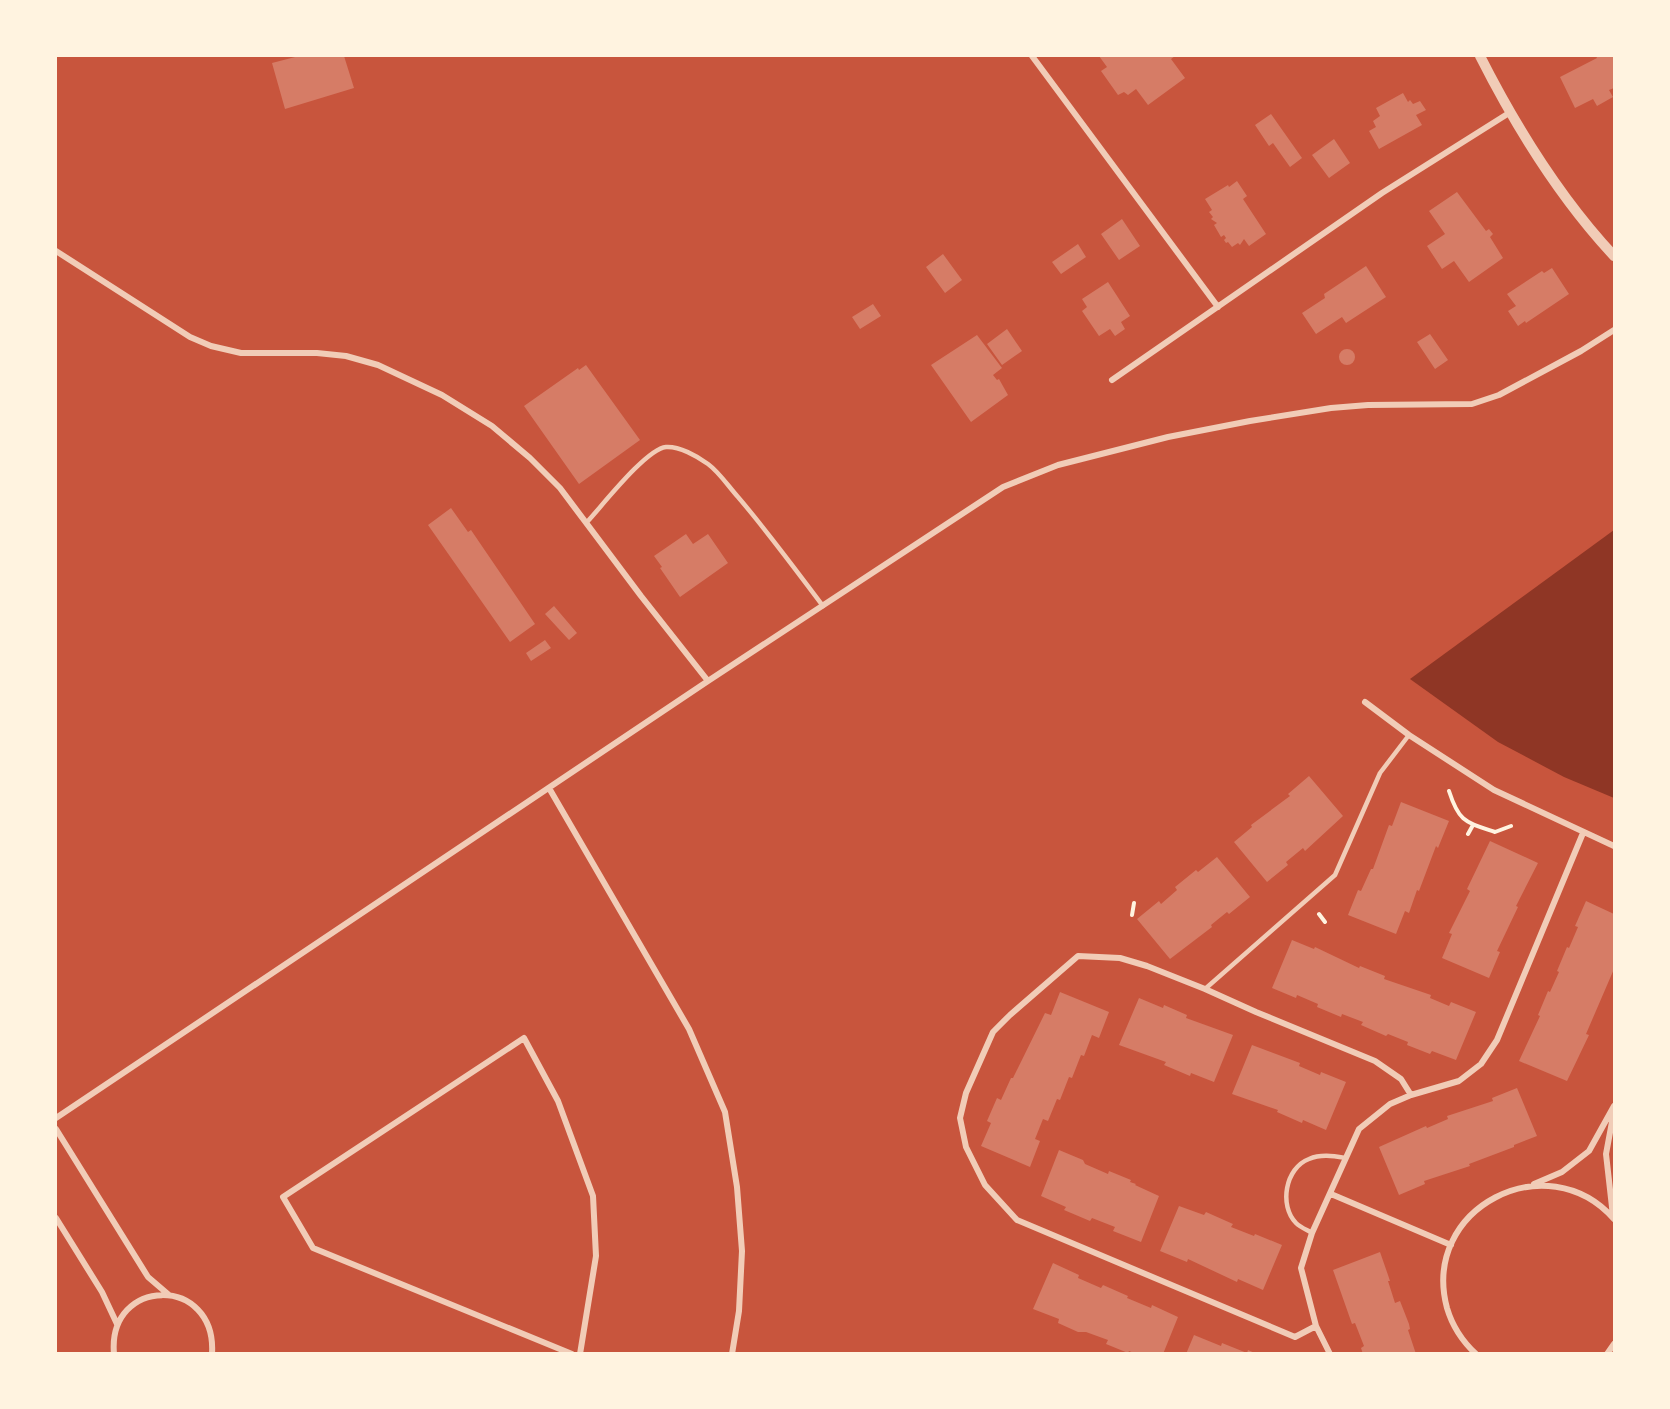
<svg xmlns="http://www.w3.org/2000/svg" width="1670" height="1409" font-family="Inter,sans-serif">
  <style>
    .water { fill: #8f3625 }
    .building { fill: #d67c66 }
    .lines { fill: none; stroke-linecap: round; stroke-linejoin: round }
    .path { stroke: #fff3e0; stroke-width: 4 }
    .service { stroke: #f1ccb7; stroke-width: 4.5 }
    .minor { stroke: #f1ccb7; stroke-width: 6 }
    .tertiary { stroke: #f1ccb7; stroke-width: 10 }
  </style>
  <rect width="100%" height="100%" fill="#c8553d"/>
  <!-- water -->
  <path class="water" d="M 1614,530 L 1614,798 L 1564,777 L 1498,742 L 1410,679 Z"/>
  <!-- building -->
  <path class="building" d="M 299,56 L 344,56 L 354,88 L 285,109 L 272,63 Z
    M 1099,56 L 1175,56 L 1171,59 L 1185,78 L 1148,105 L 1136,89 L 1128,95 L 1124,92 L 1118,95 L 1101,71 L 1107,67 Z
    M 1596,56 L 1614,56 L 1614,88 L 1609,90 L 1613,97 L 1597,106 L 1593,99 L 1575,108 L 1560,77 L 1597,58 Z
    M 1403,93 L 1408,102 L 1410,100 L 1413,104 L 1420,101 L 1426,110 L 1416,115 L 1422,125 L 1379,149 L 1369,131 L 1376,127 L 1373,121 L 1380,116 L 1376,108 Z
    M 1271,114 L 1302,158 L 1290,167 L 1273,143 L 1269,146 L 1255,125 Z
    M 1334,139 L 1350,163 L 1329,178 L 1312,155 Z
    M 1237,181 L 1247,196 L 1243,199 L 1266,234 L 1249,246 L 1244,239 L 1240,245 L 1238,243 L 1232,247 L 1228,242 L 1226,243 L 1224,240 L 1226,238 L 1224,235 L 1221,237 L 1214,225 L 1217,223 L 1211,219 L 1213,217 L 1209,212 L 1212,210 L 1205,199 L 1228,185 L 1229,187 Z
    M 1457,192 L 1486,231 L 1489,229 L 1493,234 L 1490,237 L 1503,258 L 1469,282 L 1454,261 L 1442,269 L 1427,246 L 1445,234 L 1429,211 Z
    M 1122,219 L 1140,246 L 1119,260 L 1101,234 Z
    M 1078,244 L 1086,257 L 1061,274 L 1052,262 Z
    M 943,254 L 962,280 L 945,293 L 926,267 Z
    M 1366,266 L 1386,297 L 1346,323 L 1342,317 L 1316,334 L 1302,313 L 1325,298 L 1324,294 Z
    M 1552,268 L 1569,294 L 1526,323 L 1525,321 L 1518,326 L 1508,311 L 1516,306 L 1507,294 L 1542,271 L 1544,273 Z
    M 1108,282 L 1130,316 L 1121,322 L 1125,329 L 1115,336 L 1110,329 L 1099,336 L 1082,311 L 1087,307 L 1082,299 Z
    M 873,304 L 881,316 L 860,329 L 852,317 Z
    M 1007,329 L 1022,351 L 1002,365 L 987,344 Z
    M 1430,334 L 1448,360 L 1435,369 L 1417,342 Z
    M 977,335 L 1002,368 L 993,375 L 997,380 L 999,379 L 1008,395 L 971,422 L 931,365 Z
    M1339 357a8 8 0 1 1 16 0a8 8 0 1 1-16 0Z
    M 586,365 L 640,440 L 579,484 L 524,406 L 578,368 L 579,370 Z
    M 451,508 L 468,532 L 471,530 L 535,624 L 510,642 L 428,525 Z
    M 686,534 L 693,544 L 708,534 L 728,563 L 680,597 L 660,568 L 662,567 L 654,556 Z
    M 554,606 L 577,633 L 569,640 L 545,614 Z
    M 545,640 L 551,648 L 531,661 L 526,653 Z
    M 1309,776 L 1343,816 L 1305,851 L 1303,848 L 1286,862 L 1288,865 L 1267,882 L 1234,842 L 1252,827 L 1251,825 L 1290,796 L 1288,794 Z
    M 1401,802 L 1449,821 L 1438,848 L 1436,846 L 1419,891 L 1417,890 L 1409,913 L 1405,911 L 1396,934 L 1348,915 L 1358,890 L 1361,891 L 1371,869 L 1373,869 L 1389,825 L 1392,826 Z
    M 1490,841 L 1538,863 L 1516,906 L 1518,907 L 1497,951 L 1500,952 L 1489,978 L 1442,958 L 1452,934 L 1449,933 L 1470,891 L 1467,889 Z
    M 1217,857 L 1250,897 L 1229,914 L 1227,912 L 1211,925 L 1212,927 L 1170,959 L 1137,919 L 1159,901 L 1161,904 L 1177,890 L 1175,887 L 1196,870 L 1198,872 Z
    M 1586,901 L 1614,914 L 1614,969 L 1586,1034 L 1589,1035 L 1567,1081 L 1519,1061 L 1540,1016 L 1538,1015 L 1548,991 L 1550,992 L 1559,972 L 1557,971 L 1567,947 L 1569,948 L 1578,927 L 1575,926 Z
    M 1292,940 L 1314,949 L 1315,947 L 1359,968 L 1360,966 L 1385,976 L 1384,979 L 1431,995 L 1430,998 L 1449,1006 L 1451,1002 L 1476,1012 L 1456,1060 L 1432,1051 L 1430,1054 L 1407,1045 L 1408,1042 L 1388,1034 L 1386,1036 L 1361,1025 L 1363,1022 L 1342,1014 L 1341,1017 L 1317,1007 L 1318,1004 L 1297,995 L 1296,998 L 1272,988 Z
    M 1060,992 L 1109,1012 L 1099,1038 L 1092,1035 L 1084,1056 L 1081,1055 L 1072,1078 L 1069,1077 L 1060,1100 L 1057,1099 L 1048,1121 L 1043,1119 L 1035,1139 L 1040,1141 L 1030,1167 L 981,1146 L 991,1123 L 987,1121 L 997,1098 L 1001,1100 L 1011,1078 L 1013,1078 L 1045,1013 L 1051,1015 Z
    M 1139,998 L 1163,1008 L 1164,1005 L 1187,1015 L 1186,1018 L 1233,1035 L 1214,1082 L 1191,1073 L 1190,1076 L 1164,1065 L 1166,1062 L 1119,1045 Z
    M 1252,1045 L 1300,1063 L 1299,1066 L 1320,1075 L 1321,1072 L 1346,1082 L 1326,1130 L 1303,1120 L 1302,1123 L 1277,1112 L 1278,1110 L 1232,1094 Z
    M 1517,1088 L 1537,1136 L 1514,1145 L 1514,1147 L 1469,1164 L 1470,1166 L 1424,1181 L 1425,1184 L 1399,1195 L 1379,1147 L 1426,1126 L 1427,1128 L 1448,1119 L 1447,1116 L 1493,1101 L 1492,1098 Z
    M 1059,1150 L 1083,1160 L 1085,1164 L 1108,1174 L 1109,1171 L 1131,1180 L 1130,1182 L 1136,1184 L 1135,1185 L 1159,1196 L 1141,1242 L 1113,1231 L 1115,1227 L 1092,1218 L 1090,1221 L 1064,1210 L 1066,1207 L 1041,1196 Z
    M 1179,1206 L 1204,1215 L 1206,1212 L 1233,1224 L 1231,1227 L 1254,1236 L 1255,1234 L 1282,1245 L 1263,1290 L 1238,1279 L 1237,1282 L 1188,1259 L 1187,1262 L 1160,1251 Z
    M 1380,1252 L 1388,1275 L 1390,1281 L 1388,1281 L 1395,1303 L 1400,1301 L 1409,1324 L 1410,1329 L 1408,1330 L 1416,1354 L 1363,1354 L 1361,1348 L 1364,1346 L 1355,1323 L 1352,1324 L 1333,1270 Z
    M 1053,1263 L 1079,1275 L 1078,1278 L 1101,1288 L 1103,1285 L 1128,1296 L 1127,1298 L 1151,1308 L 1152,1305 L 1178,1317 L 1163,1354 L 1134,1352 L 1134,1353 L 1129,1351 L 1128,1353 L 1106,1344 L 1108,1340 L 1086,1332 L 1078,1332 L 1058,1323 L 1059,1319 L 1033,1309 Z
    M 1194,1335 L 1221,1346 L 1222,1343 L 1247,1353 L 1248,1350 L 1257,1354 L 1186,1354 Z"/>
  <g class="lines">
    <!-- path -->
    <path class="path" d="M 1449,791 C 1459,822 1465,822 1495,832 L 1511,826
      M 1468,834 L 1473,825
      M 1319,914 L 1325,922
      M 1132,915 L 1134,903"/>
    <!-- service -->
    <path class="service" d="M 587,522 C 602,506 646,449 666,447 C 679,446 697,456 708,464 C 719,472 729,487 738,497 C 768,532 795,569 823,606
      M 1205,989 L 1335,875 L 1380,773 L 1409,735
      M 1312,1233 C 1307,1230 1300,1227 1296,1223 C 1279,1206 1285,1168 1309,1159 C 1321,1154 1333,1156 1346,1158"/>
    <!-- minor -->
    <path class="minor" d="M 1032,56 L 1218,307
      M 56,251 L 190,337 L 211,346 L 241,353 L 317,353 L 346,356 L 378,365 L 442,395 L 492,426 L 530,458 L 560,488 L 641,596 L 708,681
      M 1112,380 L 1382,193 L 1509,113
      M 1365,702 L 1409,735 L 1494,790 L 1614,846
      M 549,788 L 689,1029 L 725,1112 L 737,1187 L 742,1251 L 739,1311 L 732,1354
      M 56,1118 L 708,681 L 1003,487 L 1058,465 L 1168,437 L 1250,421 L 1331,408 L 1368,405 L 1472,404 L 1499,395 L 1581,351 L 1614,330
      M 56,1129 L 148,1277 L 169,1295
      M 1534,1184 L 1562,1172 L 1589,1151 L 1614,1106
      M 1331,1194 L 1451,1245
      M 1613,1216 L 1606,1154 L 1614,1111
      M 56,1218 L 102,1292 L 117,1324
      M 1316,1326 L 1295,1337 L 1017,1220 L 985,1185 L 966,1147 L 960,1118 L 966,1093 L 993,1032 L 1010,1015 L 1078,956 L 1120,958 L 1147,966 L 1205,989 L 1256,1012 L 1375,1061 L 1401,1079 L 1411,1095
      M 114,1354 C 107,1276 217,1275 212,1354
      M 572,1354 L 313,1248 L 283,1197 L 524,1038 L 558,1101 L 593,1196 L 596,1256 L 580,1354
      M 1330,1354 L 1316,1326 L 1301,1268 L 1312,1233 L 1359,1129 L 1390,1104 L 1411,1095 L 1459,1081 L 1481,1064 L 1497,1040 L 1583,833
      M 1476,1354 C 1462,1341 1452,1325 1447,1308 C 1420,1208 1547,1143 1614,1219
      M 1607,1354 L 1614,1344"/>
    <!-- tertiary -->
    <path class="tertiary" d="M 1480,56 C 1516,127 1559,197 1614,256"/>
  </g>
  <!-- border -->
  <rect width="1670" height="1409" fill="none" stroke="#fff3e0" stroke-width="114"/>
</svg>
